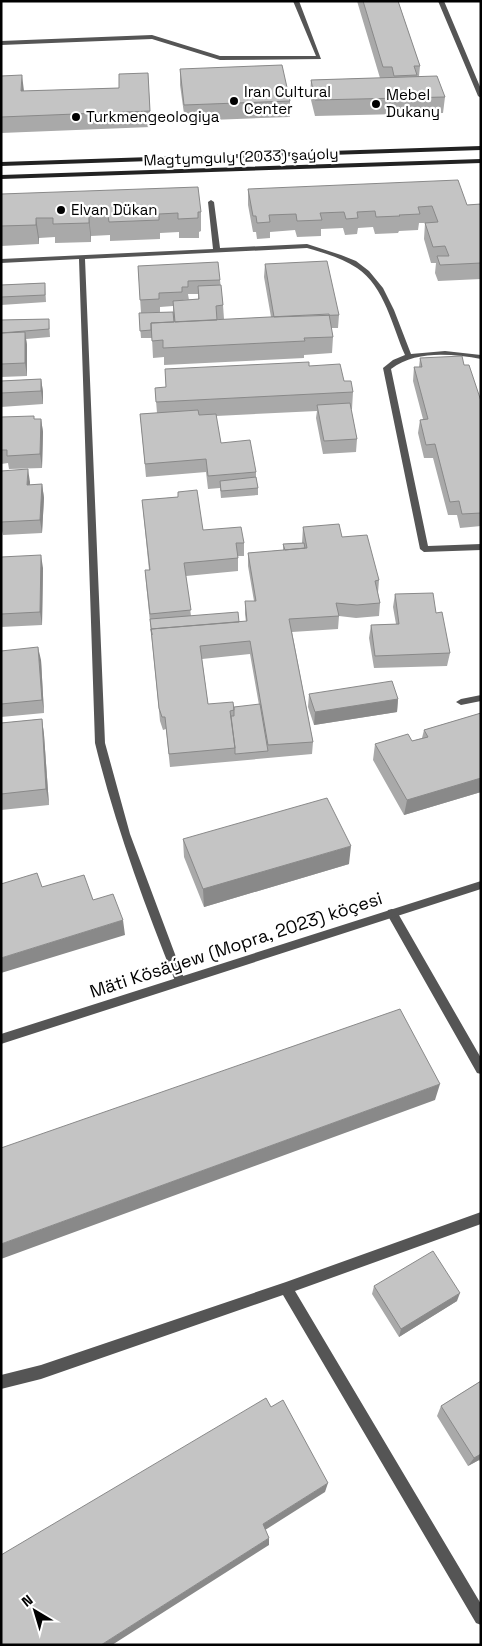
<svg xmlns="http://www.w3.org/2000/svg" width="482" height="1646" font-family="'Space Grotesk',sans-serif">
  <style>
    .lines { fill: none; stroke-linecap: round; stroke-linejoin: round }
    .service { fill: #555; fill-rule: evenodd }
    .tertiary { fill: #555; fill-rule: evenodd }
    .secondary { fill: #222; fill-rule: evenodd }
    .wall { fill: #a9a9a9; fill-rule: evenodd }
    .shaded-wall { fill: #898989 }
    .building { fill: #c4c4c4; stroke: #898989 }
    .poi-dot { fill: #000; stroke: #fff; stroke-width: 2 }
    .labels { text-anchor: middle; stroke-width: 4.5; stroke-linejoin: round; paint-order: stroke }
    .far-poi-label { font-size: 15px; fill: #000; stroke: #fff; text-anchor: start }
    .far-street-label { font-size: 15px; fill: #000; stroke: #fff }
    .street-label { font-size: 18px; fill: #000; stroke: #fff }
  </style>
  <rect width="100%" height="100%" fill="#fff"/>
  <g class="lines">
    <!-- service -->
    <path class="service" d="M 293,1 L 299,1 L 321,59 L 220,60 L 152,39 L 1,45 L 1,41 L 152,35 L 220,56 L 316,56 Z
      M 211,200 L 214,202 L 220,248 L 307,244 L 341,255 L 356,261 L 369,271 L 383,288 L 394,310 L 411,354 L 445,351 L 481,355 L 481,359 C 452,354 416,350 391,369 L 428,546 L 481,544 L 481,550 L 424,552 L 420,549 L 383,368 L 393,360 L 405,355 C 392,326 385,287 357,268 C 342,258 324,253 307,248 L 85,259 L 105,743 L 130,834 L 185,981 L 184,984 L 180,986 L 176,984 L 175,981 C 144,903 115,825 95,743 L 79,259 L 1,263 L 1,259 L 213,249 L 208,202 Z
      M 481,695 L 481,701 L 461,705 L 456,702 L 461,699 Z
      M 392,909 L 396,910 L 481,1058 L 481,1074 L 477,1073 L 388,916 L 387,913 L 388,910 Z
      M 481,1212 L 481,1224 L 295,1291 L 481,1604 L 481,1625 L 476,1623 L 283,1295 L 41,1379 L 1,1389 L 1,1375 L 41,1365 L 286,1282 Z"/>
    <!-- tertiary -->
    <path class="tertiary" d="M 438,1 L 444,1 L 481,89 L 481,98 L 478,96 Z
      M 481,881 L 481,889 L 1,1044 L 1,1034 Z"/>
    <!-- secondary -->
    <path class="secondary" d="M 481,146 L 481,150 L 1,166 L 1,162 Z
      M 481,159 L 481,163 L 1,179 L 1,175 Z"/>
  </g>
  <!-- wall -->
  <path class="wall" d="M 357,1 L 398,1 L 420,66 L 419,76 L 445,97 L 443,113 L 315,116 L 310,96 L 311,80 L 380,78 Z
    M 180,69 L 290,101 L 290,117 L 185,121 L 180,85 Z
    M 148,73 L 151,127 L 1,133 L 1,76 L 24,91 L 119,88 Z
    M 248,189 L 467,205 L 481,204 L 481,279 L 438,281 L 435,273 L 436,263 L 431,263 L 424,239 L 425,223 L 431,223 L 419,223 L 418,230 L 399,231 L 398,233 L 375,234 L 373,227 L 358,228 L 357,234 L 345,235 L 343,228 L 321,229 L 321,236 L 297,237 L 295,230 L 270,232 L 270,238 L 257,239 L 256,232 L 253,232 L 248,205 Z
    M 1,194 L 201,212 L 201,231 L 199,232 L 199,238 L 179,238 L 179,232 L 160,233 L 160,239 L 110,241 L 110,235 L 91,236 L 91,242 L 55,243 L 55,237 L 39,238 L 39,244 L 1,246 Z
    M 265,264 L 339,315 L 338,328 L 331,328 L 333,337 L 332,353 L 304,355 L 304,358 L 164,365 L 164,357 L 153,358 L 152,338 L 141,338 L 139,313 L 173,312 L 173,306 L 160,307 L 160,312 L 141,313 L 138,266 L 220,280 L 223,305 L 224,319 L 217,319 L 217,320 L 271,317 L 264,277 ZM 188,294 L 198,294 L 198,299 L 182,300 L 189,300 Z
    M 45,283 L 46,302 L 1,305 L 1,285 Z
    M 49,319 L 50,337 L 26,339 L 27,345 L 27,376 L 1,377 L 1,320 Z
    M 420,358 L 464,365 L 481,401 L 481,526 L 460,528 L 457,515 L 448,515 L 433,458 L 424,458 L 418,433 L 420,420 L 423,419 L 413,381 L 414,367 L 419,367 Z
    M 309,366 L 344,381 L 353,392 L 352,409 L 351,409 L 357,439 L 356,452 L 323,454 L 316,418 L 317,411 L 216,416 L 221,443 L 256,472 L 256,478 L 258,488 L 258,495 L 221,498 L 220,488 L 208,489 L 206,472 L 146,477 L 140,414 L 157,413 L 155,388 L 166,387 L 165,369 Z
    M 41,379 L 43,392 L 43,404 L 1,407 L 1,381 Z
    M 1,417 L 35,419 L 41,419 L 43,432 L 42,468 L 9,469 L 8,463 L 1,464 Z
    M 1,471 L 30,482 L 30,485 L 42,484 L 44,498 L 42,533 L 3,535 L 1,527 Z
    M 178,492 L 203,530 L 244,543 L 244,556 L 238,556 L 238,571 L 186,576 L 191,616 L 239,622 L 246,622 L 245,614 L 245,601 L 254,601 L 248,566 L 248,553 L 283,550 L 283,544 L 302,543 L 303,527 L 342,537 L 379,580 L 378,593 L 380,603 L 379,616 L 356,618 L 339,616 L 338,629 L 292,632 L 313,742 L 312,754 L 170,767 L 166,729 L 163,730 L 160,721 L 146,583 L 145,570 L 149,570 L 142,500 L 178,497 ZM 250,654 L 259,705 L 234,707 L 208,704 L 202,659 Z
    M 1,557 L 43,568 L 42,625 L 1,627 Z
    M 395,594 L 436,613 L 450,653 L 447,666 L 374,668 L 369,638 L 371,625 L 396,624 L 393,607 Z
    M 1,651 L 41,660 L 44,713 L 1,717 Z
    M 309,694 L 398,699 L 397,712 L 314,725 L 308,707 Z
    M 481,713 L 481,792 L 404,815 L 373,760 L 375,744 L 412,741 L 422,738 L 424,730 Z
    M 42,719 L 44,735 L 49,805 L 1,810 L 1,723 Z
    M 183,839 L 349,864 L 204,907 L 184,857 Z
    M 374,1286 L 457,1301 L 399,1337 L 372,1294 Z
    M 481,1381 L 481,1463 L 479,1460 L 468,1466 L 437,1416 L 441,1406 Z"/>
  <!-- shaded-wall -->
  <path class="shaded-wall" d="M 22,75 L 24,91 L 21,91 Z
    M 89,216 L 91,236 L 91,242 L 89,223 Z
    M 36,218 L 39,238 L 39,244 L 36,225 Z
    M 25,332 L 27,345 L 27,376 L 25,363 Z
    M 41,379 L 43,392 L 43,404 L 41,391 Z
    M 41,419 L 43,432 L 42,468 L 40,454 Z
    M 28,469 L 30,482 L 29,498 L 27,485 Z
    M 42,484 L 44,498 L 42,533 L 40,520 Z
    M 41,555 L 43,568 L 42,625 L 40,612 Z
    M 38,647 L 41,660 L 44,713 L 42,700 Z
    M 398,699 L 397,712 L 314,725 L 315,712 Z
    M 42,719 L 44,735 L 49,805 L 46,789 Z
    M 481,778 L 481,792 L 404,815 L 407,800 Z
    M 351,846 L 349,864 L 204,907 L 203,889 Z
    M 123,920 L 125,935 L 1,973 L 1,958 Z
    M 440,1084 L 435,1100 L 1,1259 L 1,1244 Z
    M 460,1293 L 457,1301 L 399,1337 L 401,1329 Z
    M 481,1454 L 481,1458 L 479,1460 L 468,1466 L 474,1458 Z
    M 328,1483 L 325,1492 L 262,1532 L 263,1524 Z
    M 269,1538 L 269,1545 L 112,1645 L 101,1645 Z"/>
  <!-- building -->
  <path class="building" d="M 363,1 L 398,1 L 420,66 L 414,66 L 417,75 L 394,76 L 392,67 L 383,67 Z
    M 282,65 L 290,101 L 184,105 L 180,69 Z
    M 148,73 L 150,111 L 1,117 L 1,76 L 22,75 L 21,91 L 119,88 L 119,74 Z
    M 437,76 L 445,97 L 315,100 L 311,80 Z
    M 458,180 L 467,205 L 481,204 L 481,263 L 440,265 L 437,256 L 449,256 L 445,246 L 433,247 L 425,223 L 438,222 L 432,206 L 418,207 L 420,214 L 399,215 L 400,216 L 376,217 L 375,211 L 357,212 L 358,218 L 346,219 L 344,212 L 320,213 L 322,220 L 297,221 L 296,214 L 269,215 L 270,222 L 257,223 L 256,216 L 253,216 L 248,189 Z
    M 198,187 L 201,212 L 198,212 L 198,218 L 178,219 L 178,213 L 159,214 L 159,220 L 109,222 L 108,216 L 89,216 L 89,223 L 53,224 L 53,218 L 36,218 L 36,225 L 1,226 L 1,194 Z
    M 327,261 L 339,315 L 274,317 L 265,264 Z
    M 218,262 L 220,280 L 188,281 L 188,287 L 182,287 L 182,292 L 159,293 L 159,299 L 140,300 L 138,266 Z
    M 45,283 L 45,295 L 1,297 L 1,285 Z
    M 221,285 L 223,305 L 216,306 L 217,320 L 175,322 L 173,301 L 199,299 L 198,286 Z
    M 173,312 L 174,322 L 151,323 L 151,330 L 140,331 L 139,313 Z
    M 329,314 L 333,337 L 304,338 L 305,341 L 163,348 L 163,340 L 152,341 L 151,323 Z
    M 49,319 L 49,329 L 1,333 L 1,320 Z
    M 25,332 L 25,363 L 1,364 L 1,333 Z
    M 462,356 L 464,365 L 469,365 L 481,401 L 481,513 L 462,514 L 459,501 L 450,502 L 435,444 L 426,445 L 420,420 L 428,419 L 414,367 L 422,367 L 420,358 Z
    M 309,362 L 309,366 L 340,364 L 344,381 L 351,381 L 353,392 L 156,402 L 155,388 L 166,387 L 165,369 Z
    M 41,379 L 41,391 L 1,393 L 1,381 Z
    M 350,403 L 357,439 L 324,441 L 317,405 Z
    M 198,410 L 199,415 L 216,414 L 221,443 L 250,440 L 256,472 L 208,476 L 206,459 L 145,464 L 140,414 Z
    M 34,416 L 34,419 L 41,419 L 40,454 L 7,456 L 7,450 L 1,450 L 1,417 Z
    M 28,469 L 27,485 L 42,484 L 40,520 L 1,522 L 1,471 Z
    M 256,477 L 258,488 L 221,491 L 220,481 Z
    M 197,490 L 203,530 L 241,527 L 244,543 L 236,543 L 238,558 L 184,563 L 191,610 L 150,614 L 145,570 L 150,570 L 142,500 L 178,497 L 178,492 Z
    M 339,524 L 342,537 L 367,535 L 379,580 L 375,581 L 380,603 L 357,605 L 336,603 L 339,616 L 289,619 L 313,742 L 268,745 L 250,641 L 200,646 L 208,704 L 233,702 L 234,710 L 230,711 L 235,748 L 169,754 L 165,717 L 162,717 L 159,708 L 151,629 L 247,621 L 245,601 L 256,601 L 248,553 L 307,548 L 303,527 Z
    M 304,543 L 305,548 L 285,550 L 283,544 Z
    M 41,555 L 40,612 L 1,614 L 1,557 Z
    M 433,593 L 436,613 L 442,612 L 450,653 L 375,656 L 371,625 L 399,624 L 395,594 Z
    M 238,612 L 239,622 L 151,629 L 152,635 L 150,619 Z
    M 38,647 L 42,700 L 1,704 L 1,651 Z
    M 392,681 L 398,699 L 315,712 L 309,694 Z
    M 260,704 L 268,751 L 235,754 L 235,748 L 231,716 L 234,716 L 234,707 Z
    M 481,713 L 481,778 L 407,800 L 375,744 L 408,734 L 412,741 L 428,737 L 424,730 Z
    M 42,719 L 46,789 L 1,794 L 1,723 Z
    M 327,798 L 351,846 L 203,889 L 183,839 Z
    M 37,873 L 42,887 L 84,875 L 93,900 L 113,894 L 123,920 L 1,958 L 1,884 Z
    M 400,1009 L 440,1084 L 1,1244 L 1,1148 Z
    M 433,1251 L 460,1293 L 401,1329 L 374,1286 Z
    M 481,1381 L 481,1454 L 474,1458 L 441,1406 Z
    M 266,1398 L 271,1407 L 283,1400 L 328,1483 L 263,1524 L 269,1538 L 101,1645 L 1,1645 L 1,1555 Z"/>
  <!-- markers -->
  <g class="poi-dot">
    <circle cx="234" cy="101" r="5"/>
    <circle cx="376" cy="104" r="5"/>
    <circle cx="76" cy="117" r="5"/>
    <circle cx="61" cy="210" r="5"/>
  </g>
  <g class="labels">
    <!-- far-poi labels -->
    <g class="far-poi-label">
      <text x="244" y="97">Iran Cultural<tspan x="244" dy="17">Center</tspan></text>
      <text x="386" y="100">Mebel<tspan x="386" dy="17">Dukany</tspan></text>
      <text x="86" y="122">Turkmengeologiya</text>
      <text x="71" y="215">Elvan Dükan</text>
    </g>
    <!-- far-street labels -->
    <g class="far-street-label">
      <text transform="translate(241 157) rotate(-2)" y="5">Magtymguly (2033) şaýoly</text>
    </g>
    <!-- street labels -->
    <g class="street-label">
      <text transform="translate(236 945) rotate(-18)" y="6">Mäti Kösäýew (Mopra, 2023) köçesi</text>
    </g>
  </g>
  <!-- border -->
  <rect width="482" height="1646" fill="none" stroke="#000000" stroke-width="5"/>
  <!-- north arrow -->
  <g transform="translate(35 1611) rotate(322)" stroke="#ffffff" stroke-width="4" paint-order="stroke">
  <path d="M0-4L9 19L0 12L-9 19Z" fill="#000000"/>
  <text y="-8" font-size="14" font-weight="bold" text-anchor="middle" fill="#000000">N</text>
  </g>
</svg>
